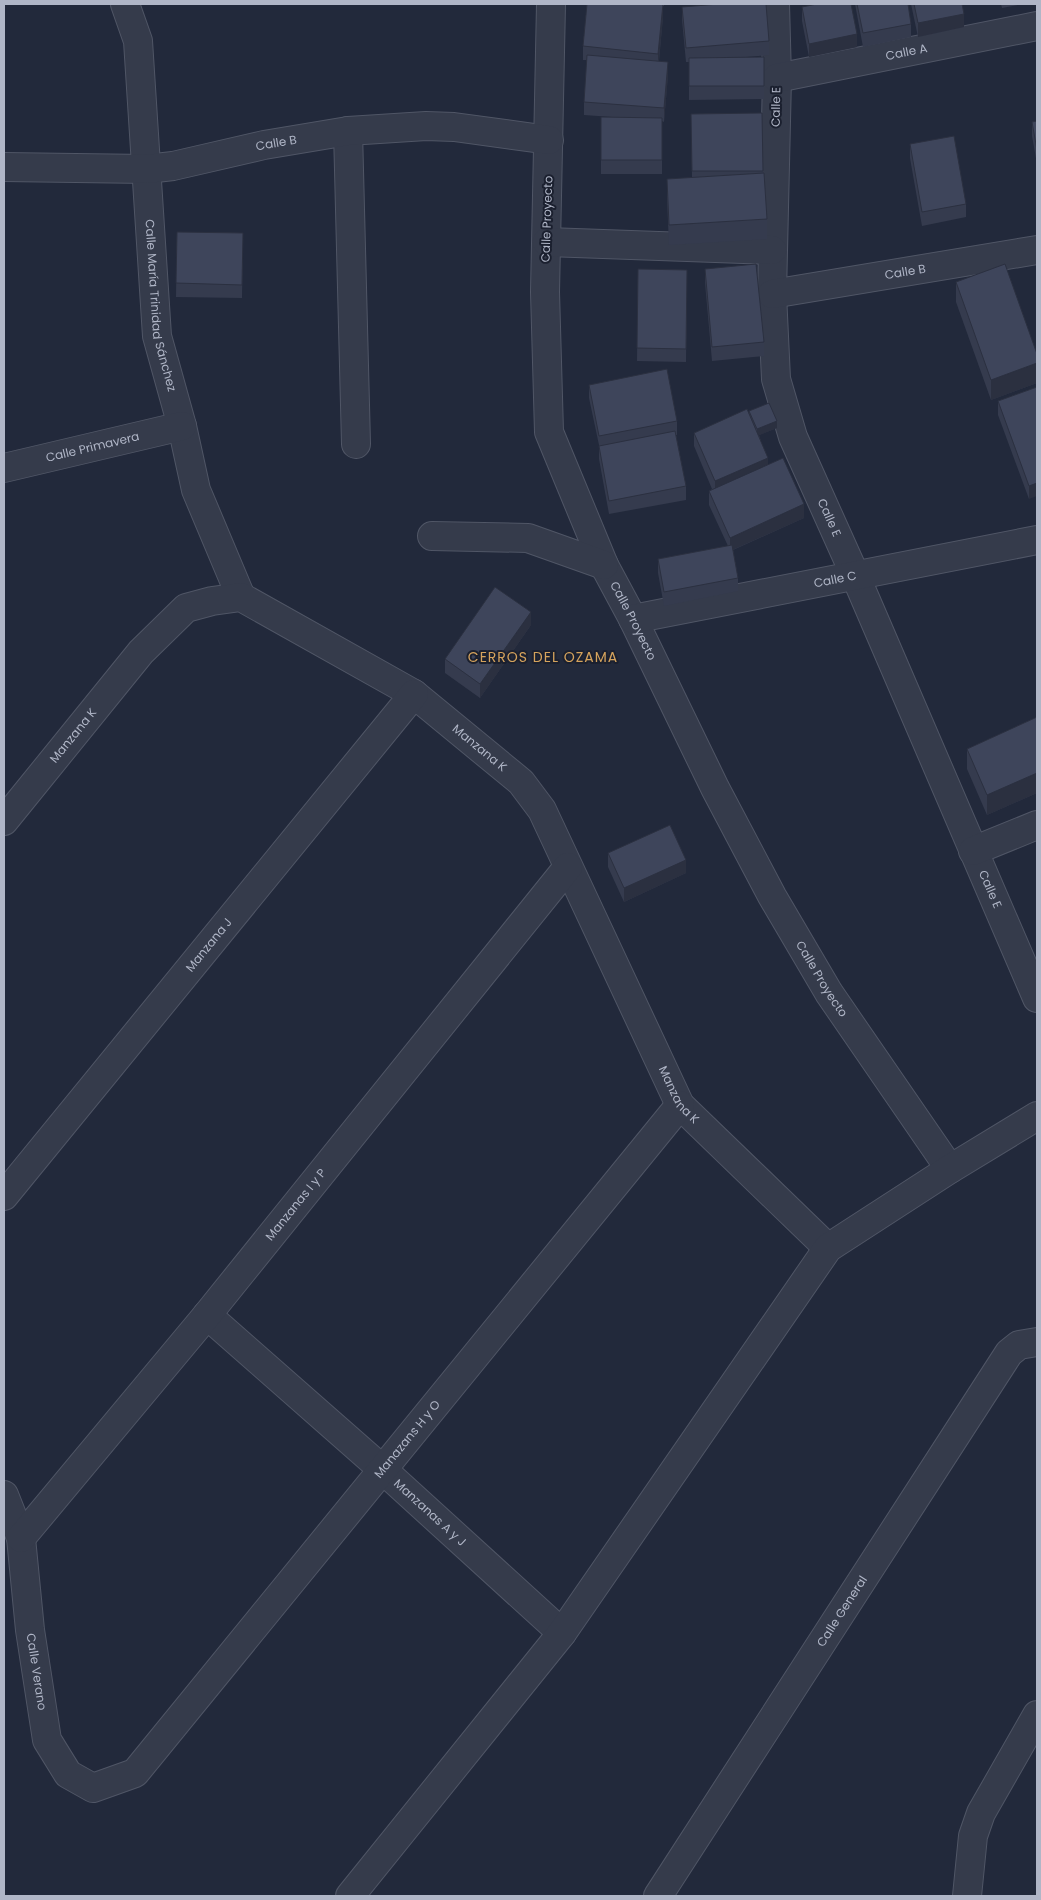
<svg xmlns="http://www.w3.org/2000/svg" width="1041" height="1900" font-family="Poppins,sans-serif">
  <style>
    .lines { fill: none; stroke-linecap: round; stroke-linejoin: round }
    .minor-casing { stroke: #505666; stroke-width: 30 }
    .minor { stroke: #353b4b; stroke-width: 28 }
    .wall { fill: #353b4e }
    .shaded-wall { fill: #2b3040 }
    .building { fill: #3e455b; stroke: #2b3040 }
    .labels { text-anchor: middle; stroke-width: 4; stroke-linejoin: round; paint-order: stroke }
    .street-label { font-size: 12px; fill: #b0b6c7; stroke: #1b202f }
    .neighbourhood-label { font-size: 14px; letter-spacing: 1px; fill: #d5a35d; stroke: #1b202f }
  </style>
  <rect width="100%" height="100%" fill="#22293b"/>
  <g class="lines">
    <defs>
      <g id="minor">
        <path id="s1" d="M 125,4 L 138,41 L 157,336 L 182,426 L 196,490 L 241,597"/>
        <path id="s2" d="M 551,4 L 545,292 L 549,432 L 604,565 L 633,619 L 715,788 L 772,896 L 829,993 L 950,1169"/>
        <path id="s3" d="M 775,4 L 777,78 L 772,294 L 776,379 L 793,437 L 855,575 L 1037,998"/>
        <path id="s4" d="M 777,78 L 1037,26"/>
        <path d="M 348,131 L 356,444"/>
        <path id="s5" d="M 4,167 L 147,169 L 173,166 L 264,145 L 348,131 L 426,126 L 454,127 L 549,140"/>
        <path d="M 547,242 L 772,250"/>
        <path id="s6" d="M 772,294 L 1037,250"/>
        <path id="s7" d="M 4,468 L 182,426"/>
        <path d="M 432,536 L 528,538 L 604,565"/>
        <path id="s8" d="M 633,619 L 1037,540"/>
        <path id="s9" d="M 4,821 L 141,652 L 186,608 L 212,601 L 241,597 L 414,694 L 521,782 L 542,810 L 680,1105 L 828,1248"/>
        <path d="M 973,851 L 1037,825"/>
        <path id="s10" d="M 4,1196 L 414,694"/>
        <path id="s11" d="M 207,1315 L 382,1469 L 562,1633"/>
        <path id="s12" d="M 4,1495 L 21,1538 L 30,1630 L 47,1740 L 68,1774 L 93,1788 L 135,1773 L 680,1105"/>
        <path id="s13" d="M 21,1538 L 207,1315 L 568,867"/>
        <path d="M 350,1896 L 562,1633 L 828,1248 L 950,1169 L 1037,1116"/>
        <path id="s14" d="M 658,1896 L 1009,1353 L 1019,1345 L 1037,1342"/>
        <path d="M 967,1896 L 973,1836 L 981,1813 L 1037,1715"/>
      </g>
    </defs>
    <!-- minor casing -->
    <use href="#minor" class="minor-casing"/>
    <!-- minor -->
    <use href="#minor" class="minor"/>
  </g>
  <!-- wall -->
  <path class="wall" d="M 587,4 L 664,4 L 664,6 L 663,6 L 663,17 L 659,61 L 668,75 L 664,122 L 662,121 L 662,174 L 601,174 L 601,117 L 612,117 L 584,115 L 584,102 L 587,60 L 583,60 L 583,46 Z
    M 855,4 L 908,4 L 911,24 L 911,37 L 863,47 Z
    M 911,4 L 962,4 L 964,27 L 918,37 Z
    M 1001,4 L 1023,4 L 1002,8 Z
    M 682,7 L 769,41 L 769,55 L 735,58 L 764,57 L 764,99 L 689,100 L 689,62 L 686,62 L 682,20 Z
    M 802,7 L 857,47 L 809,57 L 802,21 Z
    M 762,113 L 763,173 L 767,219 L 767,239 L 669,245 L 667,199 L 667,179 L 692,178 L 691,114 Z
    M 1037,121 L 1037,164 L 1032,136 L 1032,122 Z
    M 910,144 L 966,204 L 966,217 L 922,226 L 910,158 Z
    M 177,232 L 243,233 L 242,298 L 176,297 Z
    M 638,269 L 687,270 L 686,362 L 637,361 Z
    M 705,269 L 764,342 L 764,356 L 712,361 L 705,283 Z
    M 956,282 L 1037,354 L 1037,383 L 991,400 L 956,302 Z
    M 589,385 L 677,421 L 677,435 L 676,435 L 686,486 L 686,500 L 609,514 L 599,459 L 599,445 L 589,398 Z
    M 1037,387 L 1029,499 L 998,415 L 998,401 Z
    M 749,411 L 777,428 L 759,435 L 768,464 L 804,518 L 733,550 L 738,578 L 738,591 L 664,606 L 658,573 L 658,559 L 728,546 L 709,505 L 709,491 L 712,489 L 694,446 L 694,433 L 749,414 Z
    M 531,625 L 480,698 L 445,673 L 445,659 Z
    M 1037,717 L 1037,793 L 987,815 L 967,769 L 967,749 Z
    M 608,853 L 686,873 L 624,902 L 608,867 Z"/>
  <!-- shaded-wall -->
  <path class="shaded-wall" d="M 663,4 L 663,17 L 658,68 L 658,54 Z
    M 964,14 L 964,27 L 918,37 L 918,23 Z
    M 857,34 L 857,47 L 809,57 L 809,44 Z
    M 668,62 L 668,75 L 664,122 L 664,108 Z
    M 1037,363 L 1037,383 L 991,400 L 991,380 Z
    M 777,421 L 777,428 L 757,436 L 757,429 Z
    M 768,458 L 768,471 L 715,495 L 715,481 Z
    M 1037,483 L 1037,496 L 1029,499 L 1029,486 Z
    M 804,504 L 804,518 L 730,551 L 730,538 Z
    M 531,612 L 531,625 L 480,698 L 480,684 Z
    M 1037,773 L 1037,793 L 987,815 L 987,795 Z
    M 686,860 L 686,873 L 624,902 L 624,888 Z"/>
  <!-- building -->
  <path class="building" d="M 587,4 L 663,4 L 658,54 L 583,46 Z
    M 719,4 L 766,4 L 769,41 L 686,48 L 682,7 Z
    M 817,4 L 851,4 L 857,34 L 809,44 L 802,7 Z
    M 857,4 L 908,4 L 911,24 L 863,33 Z
    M 914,4 L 962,4 L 964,14 L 918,23 Z
    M 587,55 L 668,62 L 664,108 L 584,102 Z
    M 764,57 L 764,86 L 689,86 L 689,58 Z
    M 762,113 L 763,171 L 692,171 L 691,114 Z
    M 601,117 L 662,118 L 662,160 L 601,160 Z
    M 1037,121 L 1037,150 L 1032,122 Z
    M 954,136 L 966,204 L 922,212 L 910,144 Z
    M 764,173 L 767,219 L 669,225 L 667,179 Z
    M 177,232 L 243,233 L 242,285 L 176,283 Z
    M 756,264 L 764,342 L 712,347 L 705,269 Z
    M 1005,264 L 1037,354 L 1037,363 L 991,380 L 956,282 Z
    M 638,269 L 687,270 L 686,349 L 637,348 Z
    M 667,369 L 677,421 L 599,436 L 589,385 Z
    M 1037,387 L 1037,483 L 1029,486 L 998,401 Z
    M 769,403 L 777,421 L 757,429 L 749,411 Z
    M 747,409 L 768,458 L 715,481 L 694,433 Z
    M 675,431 L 686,486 L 609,501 L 599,446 Z
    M 783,458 L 804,504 L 730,538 L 709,491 Z
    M 732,545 L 738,578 L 664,592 L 658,559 Z
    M 495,587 L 531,612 L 480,684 L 445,659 Z
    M 1037,717 L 1037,773 L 987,795 L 967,749 Z
    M 670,825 L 686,860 L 624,888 L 608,853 Z"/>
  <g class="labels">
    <!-- street labels -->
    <g class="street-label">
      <text dy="4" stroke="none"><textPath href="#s4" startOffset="132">Calle A</textPath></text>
      <text transform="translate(776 107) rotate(-89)" y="4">Calle E</text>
      <text dy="4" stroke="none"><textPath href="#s5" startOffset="275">Calle B</textPath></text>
      <text transform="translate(547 219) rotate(-88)" y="4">Calle Proyecto</text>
      <text dy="4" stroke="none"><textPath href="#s6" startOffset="135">Calle B</textPath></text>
      <text dy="4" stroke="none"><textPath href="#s1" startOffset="305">Calle María Trinidad Sánchez</textPath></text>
      <text dy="4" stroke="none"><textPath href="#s7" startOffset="91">Calle Primavera</textPath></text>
      <text dy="4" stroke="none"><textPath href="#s3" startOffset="524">Calle E</textPath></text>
      <text dy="4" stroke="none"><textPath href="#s8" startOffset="206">Calle C</textPath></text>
      <text dy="4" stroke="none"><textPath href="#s2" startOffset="635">Calle Proyecto</textPath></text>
      <text dy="4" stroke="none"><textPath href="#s9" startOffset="110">Manzana K</textPath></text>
      <text dy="4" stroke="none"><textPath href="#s9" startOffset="620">Manzana K</textPath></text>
      <text dy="4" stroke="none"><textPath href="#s3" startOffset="929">Calle E</textPath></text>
      <text dy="4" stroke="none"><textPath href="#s10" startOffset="324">Manzana J</textPath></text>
      <text dy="4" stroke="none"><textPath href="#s2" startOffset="1040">Calle Proyecto</textPath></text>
      <text dy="4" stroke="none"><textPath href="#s9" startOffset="1025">Manzana K</textPath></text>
      <text dy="4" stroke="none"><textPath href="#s13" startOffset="432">Manzanas I y P</textPath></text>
      <text dy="4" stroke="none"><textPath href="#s12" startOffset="794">Manazans H y O</textPath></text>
      <text dy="4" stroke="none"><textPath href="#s11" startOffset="298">Manzanas A y J</textPath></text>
      <text dy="4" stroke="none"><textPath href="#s14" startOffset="339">Calle General</textPath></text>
      <text dy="4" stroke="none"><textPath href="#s12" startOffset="181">Calle Verano</textPath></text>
    </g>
    <!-- neighbourhood labels -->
    <g class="neighbourhood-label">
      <text x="543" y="662">CERROS DEL OZAMA</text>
    </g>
  </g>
  <!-- border -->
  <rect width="1041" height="1900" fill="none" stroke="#b0b6c7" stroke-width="10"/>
</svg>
